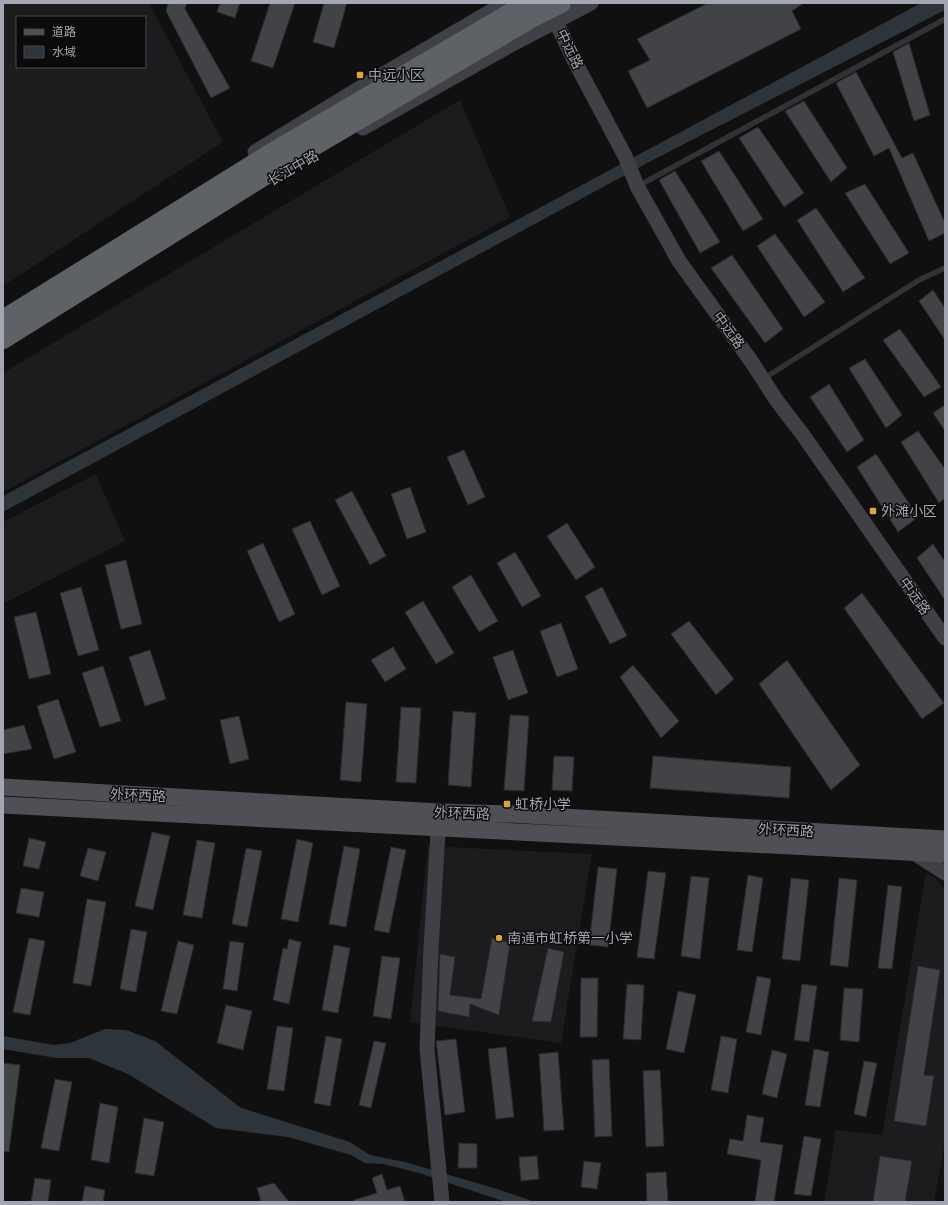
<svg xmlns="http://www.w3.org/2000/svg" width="948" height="1205" font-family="Arial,'Noto Sans SC',sans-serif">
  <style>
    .built { fill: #1c1c1e; fill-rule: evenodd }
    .water { fill: #2d353a }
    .building { fill: #424347; stroke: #2a2b2d }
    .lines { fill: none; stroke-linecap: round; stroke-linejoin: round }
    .lane { stroke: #323236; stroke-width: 5.5 }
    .secondary { stroke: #404146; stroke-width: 15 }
    .primary { stroke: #4e5055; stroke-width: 17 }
    .highway { stroke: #5e6166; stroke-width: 20 }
    .poi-dot { fill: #dca43e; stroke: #0b0b0c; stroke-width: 1.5 }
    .labels { text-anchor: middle; stroke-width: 3; stroke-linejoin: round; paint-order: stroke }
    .street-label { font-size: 14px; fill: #a3a7b1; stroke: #0b0b0c }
    .poi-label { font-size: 14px; fill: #a3a7b1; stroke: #0b0b0c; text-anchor: start }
  </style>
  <rect width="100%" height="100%" fill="#101011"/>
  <!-- built -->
  <path class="built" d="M 3,3 L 149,3 L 223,142 L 3,286 ZM 17,17 L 145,17 L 145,67 L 17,67 Z
    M 460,100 L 510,217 L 3,492 L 3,373 Z
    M 96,474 L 125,541 L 3,604 L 3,522 Z
    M 428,846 L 592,854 L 561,1043 L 410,1022 Z
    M 926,873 L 935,877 L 945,890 L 945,1141 L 934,1202 L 824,1202 L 836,1130 L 882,1135 Z"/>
  <!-- water -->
  <path class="water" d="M 921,3 L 945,3 L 945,10 L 651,161 L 3,512 L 3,496 Z
    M 105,1029 L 126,1030 L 155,1041 L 241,1108 L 350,1142 L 370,1155 L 405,1162 L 497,1189 L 535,1202 L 506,1202 L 419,1173 L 383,1164 L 365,1163 L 351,1155 L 288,1137 L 216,1128 L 128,1074 L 89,1058 L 56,1058 L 3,1049 L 3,1036 L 53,1045 L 70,1043 Z"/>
  <!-- building -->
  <path class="building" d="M 168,3 L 187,3 L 185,9 L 230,88 L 211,98 L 166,11 Z
    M 220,3 L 240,3 L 235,18 L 217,12 Z
    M 270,3 L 295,3 L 273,68 L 251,61 Z
    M 324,3 L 347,3 L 334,48 L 313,42 Z
    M 708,3 L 804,3 L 792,11 L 801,29 L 647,108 L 628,71 L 650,60 L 637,39 Z
    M 909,43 L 930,115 L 914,121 L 893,52 Z
    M 856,72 L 902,158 L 913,153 L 945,223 L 945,233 L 929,241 L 889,148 L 874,156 L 836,83 Z
    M 804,101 L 847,168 L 831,182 L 785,111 Z
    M 758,127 L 804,193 L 784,207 L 739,138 Z
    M 719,151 L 763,219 L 743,231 L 701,161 Z
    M 675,171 L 720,242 L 700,253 L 659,180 Z
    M 865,184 L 909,253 L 890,264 L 845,193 Z
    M 816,208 L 865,278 L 843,292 L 797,220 Z
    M 775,234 L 825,302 L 804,317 L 757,246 Z
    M 732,255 L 783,329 L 765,343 L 711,268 Z
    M 933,290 L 945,308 L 945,340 L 919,301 Z
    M 900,329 L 941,387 L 924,397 L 883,340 Z
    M 865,359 L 902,415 L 886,428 L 849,368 Z
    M 829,384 L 864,440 L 847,452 L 810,397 Z
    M 945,405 L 945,431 L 933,413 Z
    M 918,431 L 945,469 L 945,498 L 939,503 L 901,442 Z
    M 464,450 L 485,497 L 468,505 L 447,457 Z
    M 876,454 L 918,517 L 898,532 L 857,467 Z
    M 410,487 L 426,532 L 407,539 L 391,494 Z
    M 352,491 L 386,556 L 370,565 L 335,500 Z
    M 310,521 L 340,586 L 322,595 L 292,529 Z
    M 567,523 L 595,567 L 576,580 L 547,536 Z
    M 263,543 L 295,614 L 279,622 L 247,551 Z
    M 933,544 L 945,562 L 945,600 L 917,558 Z
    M 515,552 L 541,596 L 522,607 L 497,563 Z
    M 126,560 L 142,624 L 121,629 L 105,565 Z
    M 471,575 L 498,621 L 479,632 L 452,587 Z
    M 81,587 L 99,650 L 78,656 L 60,593 Z
    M 602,587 L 627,636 L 610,644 L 585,596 Z
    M 862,593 L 944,703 L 922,719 L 844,608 Z
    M 423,601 L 454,653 L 436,664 L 405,612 Z
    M 36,612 L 51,674 L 29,679 L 14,617 Z
    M 689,621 L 734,679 L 716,695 L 671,634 Z
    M 561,623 L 578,669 L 557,677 L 540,631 Z
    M 393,647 L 406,669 L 385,682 L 371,660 Z
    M 150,650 L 166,699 L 145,706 L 129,657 Z
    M 513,650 L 528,693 L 508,700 L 493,657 Z
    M 787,660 L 860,765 L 831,790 L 759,684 Z
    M 633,665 L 679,721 L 661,738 L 620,677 Z
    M 103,666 L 121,721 L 100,727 L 82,673 Z
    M 58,699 L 76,752 L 54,759 L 37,706 Z
    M 346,702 L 367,704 L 361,782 L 340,780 Z
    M 401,707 L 421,708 L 416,783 L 396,782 Z
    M 453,711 L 476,713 L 471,787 L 448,785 Z
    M 510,715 L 529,716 L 524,791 L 504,790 Z
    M 239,716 L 249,759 L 230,764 L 220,720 Z
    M 24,725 L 32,749 L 3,754 L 3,730 Z
    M 554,756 L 574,757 L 572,791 L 552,790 Z
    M 653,756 L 791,767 L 789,798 L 650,788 Z
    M 152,832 L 170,836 L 153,910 L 135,906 Z
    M 29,838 L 46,842 L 39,869 L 23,866 Z
    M 297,839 L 313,843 L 298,922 L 281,919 Z
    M 197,840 L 215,843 L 202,918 L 183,915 Z
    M 344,846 L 360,849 L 346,927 L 329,924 Z
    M 391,847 L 406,850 L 389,933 L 374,930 Z
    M 88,848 L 106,852 L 98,881 L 80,876 Z
    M 246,848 L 262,851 L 247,927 L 232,924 Z
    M 598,867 L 617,869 L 608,947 L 589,945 Z
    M 648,871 L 666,873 L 654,959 L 637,957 Z
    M 748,875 L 763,878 L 752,952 L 737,950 Z
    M 691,876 L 709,878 L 700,959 L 681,956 Z
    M 791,878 L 809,880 L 800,961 L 782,959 Z
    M 839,878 L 857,880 L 848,967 L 830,965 Z
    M 888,885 L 902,887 L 892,969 L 878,968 Z
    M 21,888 L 44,892 L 39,917 L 16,913 Z
    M 87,899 L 106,902 L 91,986 L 73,983 Z
    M 131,929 L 147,932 L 136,992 L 120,989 Z
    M 29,938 L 45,941 L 30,1015 L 13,1012 Z
    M 492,938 L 510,943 L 499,1015 L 470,1004 L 469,1017 L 438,1011 L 440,954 L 455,957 L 450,995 L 481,999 Z
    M 289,939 L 301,942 L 289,1004 L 273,1000 L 283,948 L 287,949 Z
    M 178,941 L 194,945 L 177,1014 L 161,1011 Z
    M 230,941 L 244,943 L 237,991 L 223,989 Z
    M 334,945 L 350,948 L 338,1013 L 322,1010 Z
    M 548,948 L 564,952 L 551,1022 L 532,1021 Z
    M 382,956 L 400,958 L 391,1019 L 373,1016 Z
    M 918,966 L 940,970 L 924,1075 L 934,1076 L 926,1126 L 894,1121 Z
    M 757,976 L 771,979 L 761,1035 L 746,1032 Z
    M 581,978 L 598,978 L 597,1037 L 580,1037 Z
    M 627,984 L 644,985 L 641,1040 L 623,1039 Z
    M 802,984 L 817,986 L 809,1042 L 794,1040 Z
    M 844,988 L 863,989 L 859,1042 L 840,1040 Z
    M 678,991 L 696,995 L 684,1053 L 666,1049 Z
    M 226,1005 L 252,1011 L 243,1050 L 217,1043 Z
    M 277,1026 L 293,1028 L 284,1091 L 267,1089 Z
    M 326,1036 L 342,1039 L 330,1106 L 314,1103 Z
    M 721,1036 L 737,1039 L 728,1093 L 711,1090 Z
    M 456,1039 L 465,1112 L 445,1115 L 436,1041 Z
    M 374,1041 L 386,1043 L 371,1108 L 359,1105 Z
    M 506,1047 L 514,1117 L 496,1119 L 488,1049 Z
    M 814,1049 L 829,1052 L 820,1107 L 805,1105 Z
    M 772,1050 L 787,1054 L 777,1098 L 762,1094 Z
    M 558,1052 L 564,1130 L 544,1131 L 539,1054 Z
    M 609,1059 L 612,1136 L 595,1137 L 592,1060 Z
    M 864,1061 L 877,1063 L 866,1117 L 854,1114 Z
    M 3,1063 L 20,1065 L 9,1152 L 3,1151 Z
    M 660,1070 L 664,1146 L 646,1147 L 643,1071 Z
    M 55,1079 L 72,1082 L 59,1151 L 41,1148 Z
    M 100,1103 L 118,1107 L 109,1163 L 91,1160 Z
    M 747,1115 L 764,1118 L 760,1142 L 783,1145 L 774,1202 L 755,1202 L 761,1160 L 727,1154 L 730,1139 L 743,1141 Z
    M 144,1118 L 164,1122 L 154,1176 L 135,1173 Z
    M 804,1136 L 821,1139 L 811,1196 L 794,1194 Z
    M 459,1143 L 477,1144 L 477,1168 L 458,1168 Z
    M 537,1156 L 539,1179 L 521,1181 L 519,1157 Z
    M 880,1156 L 912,1161 L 905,1202 L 873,1202 Z
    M 584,1161 L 601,1163 L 597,1189 L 581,1187 Z
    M 666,1172 L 668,1202 L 647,1202 L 646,1173 Z
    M 382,1174 L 387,1190 L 400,1186 L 405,1202 L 355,1202 L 354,1200 L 377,1193 L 372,1178 Z
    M 35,1178 L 51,1180 L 48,1202 L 31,1202 Z
    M 274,1183 L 289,1202 L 261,1202 L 257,1188 Z
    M 85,1186 L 105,1190 L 103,1202 L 82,1202 Z"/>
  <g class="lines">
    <!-- lane -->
    <path class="lane" d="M 638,186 L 945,19
      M 763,379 L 919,280 L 945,268"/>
    <!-- secondary -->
    <path class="secondary" d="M 547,3 L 574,60 L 625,156 L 637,186 L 679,261 L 751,361 L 777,401 L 803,435 L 945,638
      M 363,128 L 516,42 L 591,3
      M 255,152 L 365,85 L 505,3
      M 439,816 L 431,948 L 427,1049 L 442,1202
      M 914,853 L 945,873"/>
    <!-- primary -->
    <path class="primary" d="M 3,787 L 439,812 L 510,814 L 945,839
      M 3,805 C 317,821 631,839 945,854"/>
    <!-- highway -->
    <path class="highway" d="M 3,320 L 267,156 L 528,3
      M 3,339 L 278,167 L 533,17 L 561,3"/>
  </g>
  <!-- markers -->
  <g class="poi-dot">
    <rect x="356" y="71" width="8" height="8" rx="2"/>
    <rect x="869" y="507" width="8" height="8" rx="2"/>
    <rect x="503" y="800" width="8" height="8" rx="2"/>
    <circle cx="499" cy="938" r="4"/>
  </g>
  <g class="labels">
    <!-- street labels -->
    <g class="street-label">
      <text transform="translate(570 49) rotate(64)" y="5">中远路</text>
      <text transform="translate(293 168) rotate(-30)" y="5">长江中路</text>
      <text transform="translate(729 330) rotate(54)" y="5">中远路</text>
      <text transform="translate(915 596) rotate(55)" y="5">中远路</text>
      <text transform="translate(138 795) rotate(3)" y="5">外环西路</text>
      <text transform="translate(462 813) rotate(2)" y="5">外环西路</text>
      <text transform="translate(786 830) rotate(3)" y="5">外环西路</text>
    </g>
    <!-- poi labels -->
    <g class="poi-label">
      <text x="368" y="80">中远小区</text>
      <text x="881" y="516">外滩小区</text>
      <text x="515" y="809">虹桥小学</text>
      <text x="507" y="943">南通市虹桥第一小学</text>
    </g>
  </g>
  <!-- border -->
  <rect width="948" height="1205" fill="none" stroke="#a3a7b1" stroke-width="8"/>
  <!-- legend -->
  <rect x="16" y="16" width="130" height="52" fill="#0b0b0c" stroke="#48494e"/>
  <rect x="24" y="29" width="20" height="6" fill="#4e5055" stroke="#48494e"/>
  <text x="52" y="36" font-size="12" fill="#a3a7b1">道路</text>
  <rect x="24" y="46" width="20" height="12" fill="#2d353a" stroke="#48494e"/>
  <text x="52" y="56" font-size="12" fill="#a3a7b1">水域</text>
</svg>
